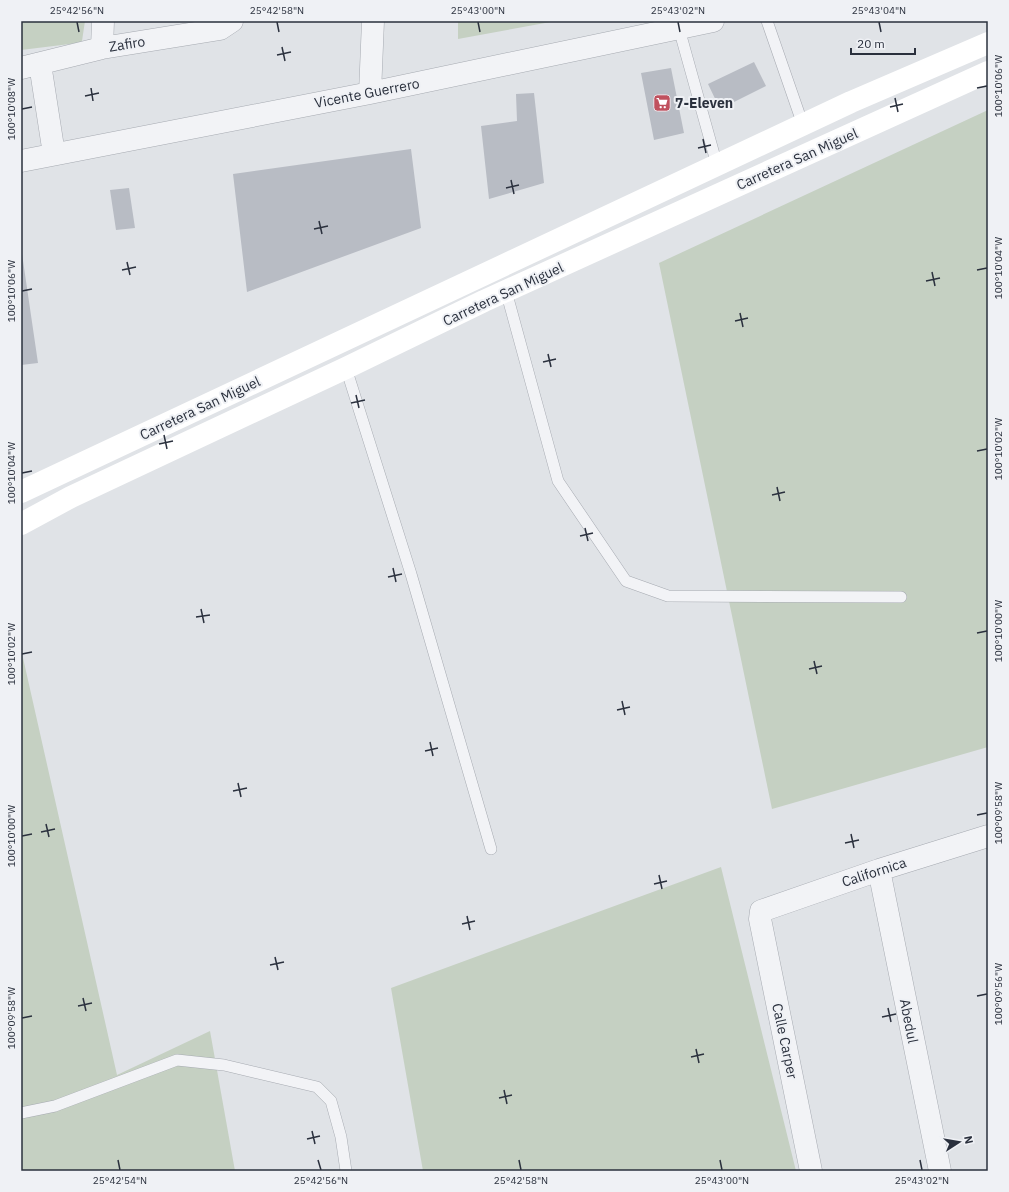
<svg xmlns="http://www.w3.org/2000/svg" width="1009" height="1192" font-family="'IBM Plex Sans',sans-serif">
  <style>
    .green { fill: #c5d0c2 }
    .building { fill: #b8bcc4 }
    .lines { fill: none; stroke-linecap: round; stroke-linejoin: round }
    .service-casing { stroke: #a6aab1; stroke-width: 12 }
    .minor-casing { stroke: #a6aab1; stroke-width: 23 }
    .service { stroke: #f2f3f6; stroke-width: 11 }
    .minor { stroke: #f2f3f6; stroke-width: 22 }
    .secondary { stroke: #fff; stroke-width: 22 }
    .ticks { fill: none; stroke: #2a303d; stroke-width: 1.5 }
    .labels { text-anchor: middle; stroke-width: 4; stroke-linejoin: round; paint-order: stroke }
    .street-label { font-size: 14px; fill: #2a303d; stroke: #eff1f5 }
    .poi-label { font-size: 14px; font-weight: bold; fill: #2a303d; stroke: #eff1f5; text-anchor: start }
    .neatline { fill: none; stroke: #2a303d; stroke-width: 1.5 }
    .ticks-label { font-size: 10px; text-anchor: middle; fill: #2a303d }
  </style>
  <rect width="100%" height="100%" fill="#e0e3e7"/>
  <!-- green -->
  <path class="green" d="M 21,21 L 85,21 L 82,41 L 78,43 L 21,50 Z
    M 458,21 L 556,21 L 458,39 Z
    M 988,110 L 988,747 L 772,809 L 659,263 Z
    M 21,649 L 117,1075 L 210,1031 L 235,1171 L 21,1171 Z
    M 721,867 L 796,1171 L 423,1171 L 391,988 Z"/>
  <!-- building -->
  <path class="building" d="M 754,62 L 766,86 L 720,109 L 708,84 Z
    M 671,68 L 684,133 L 654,140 L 641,73 Z
    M 534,93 L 544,183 L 489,199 L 481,126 L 517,121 L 516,94 Z
    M 411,149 L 421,228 L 247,292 L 233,174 Z
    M 129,188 L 135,228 L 116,230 L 110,190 Z
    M 21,247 L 38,363 L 21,365 Z"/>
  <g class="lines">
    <defs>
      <path id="service" d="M 767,21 L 803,125
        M 678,25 L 717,165
        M 506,291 L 558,481 L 626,581 L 668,596 L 901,597
        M 346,368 L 411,574 L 491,849
        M 21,1113 L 55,1106 L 177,1060 L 224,1065 L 317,1087 L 331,1101 L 341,1137 L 346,1171"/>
      <path id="minor" d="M 102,48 L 103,21
        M 40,64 L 54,154
        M 21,68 L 102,48 L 220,29 L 232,21
        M 370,93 L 373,21
        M 21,161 L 370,93 L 713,21
        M 879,870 L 940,1171
        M 811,1171 L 760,919 L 761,911 L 879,870 L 988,836"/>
    </defs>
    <!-- service casing -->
    <use href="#service" class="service-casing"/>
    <!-- minor casing -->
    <use href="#minor" class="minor-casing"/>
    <!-- service -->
    <use href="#service" class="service"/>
    <!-- minor -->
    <use href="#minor" class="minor"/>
    <!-- secondary -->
    <path class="secondary" d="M 21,492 L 851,102 L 988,43
      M 21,524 L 71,497 L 346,368 L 484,301 L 988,72"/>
  </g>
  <!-- ticks -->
  <path class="ticks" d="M 77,22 L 79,32M 277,22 L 279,32M 478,22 L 480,32M 678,22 L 680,32M 879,22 L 881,32M 282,47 L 285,61M 277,55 L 291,52M 91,88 L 93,101M 977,88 L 987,86M 85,96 L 99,93M 895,98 L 898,112M 890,107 L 903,104M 22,109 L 32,107M 703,139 L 706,153M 698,148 L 711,145M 511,180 L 514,194M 506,188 L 519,185M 319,221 L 322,234M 314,229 L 328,226M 127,262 L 130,275M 122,270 L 136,267M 977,270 L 987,268M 932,272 L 935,286M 926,281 L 940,278M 22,291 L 32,289M 740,313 L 743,327M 735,321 L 748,318M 548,354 L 551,367M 543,362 L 556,359M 356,395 L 359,408M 351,403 L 365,400M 164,435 L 167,449M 159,444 L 173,441M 977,451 L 987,449M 22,473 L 32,471M 777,487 L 780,501M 772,495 L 785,492M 585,528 L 588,541M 580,536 L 593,533M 393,568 L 396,582M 388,577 L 402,574M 201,609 L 204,623M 196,617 L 210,615M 977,633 L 987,631M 22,654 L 32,652M 814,661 L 817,674M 809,669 L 822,666M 622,701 L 625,715M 617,710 L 630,707M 430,742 L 433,756M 425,751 L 438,748M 238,783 L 241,797M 233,791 L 247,788M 977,815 L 987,813M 46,824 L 49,837M 41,832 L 55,829M 851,834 L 854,848M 22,836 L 32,834M 845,843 L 859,840M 659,875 L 662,889M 654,884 L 667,881M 467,916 L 470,930M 462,924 L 475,921M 275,957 L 278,970M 270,965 L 284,962M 977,996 L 987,994M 83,998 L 86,1011M 78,1006 L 92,1003M 888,1008 L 891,1022M 882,1017 L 896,1014M 22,1018 L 32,1016M 696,1049 L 699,1063M 691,1057 L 704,1054M 504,1090 L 507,1104M 499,1098 L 512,1095M 312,1131 L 315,1144M 307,1139 L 320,1136M 118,1160 L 120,1170M 318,1160 L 321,1170M 519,1160 L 521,1170M 720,1160 L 722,1170M 920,1160 L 922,1170"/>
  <!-- icons -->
  <defs>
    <symbol id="supermarket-square" viewBox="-11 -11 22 22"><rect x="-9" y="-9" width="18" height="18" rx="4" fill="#c0515e" stroke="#eff1f5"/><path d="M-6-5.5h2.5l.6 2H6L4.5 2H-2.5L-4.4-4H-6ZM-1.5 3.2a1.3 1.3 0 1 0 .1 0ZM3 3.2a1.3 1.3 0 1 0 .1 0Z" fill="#fff"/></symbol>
  </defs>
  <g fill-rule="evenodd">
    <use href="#supermarket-square" x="652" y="93" width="20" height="20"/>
  </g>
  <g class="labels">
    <!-- street labels -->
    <g class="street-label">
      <text transform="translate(127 44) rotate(-9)" y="5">Zafiro</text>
      <text transform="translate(367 93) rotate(-11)" y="5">Vicente Guerrero</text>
      <text transform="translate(797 159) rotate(-24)" y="5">Carretera San Miguel</text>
      <text transform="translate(503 294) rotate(-25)" y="5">Carretera San Miguel</text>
      <text transform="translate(200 408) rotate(-25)" y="5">Carretera San Miguel</text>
      <text transform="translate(874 872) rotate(-18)" y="5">Californica</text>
      <text transform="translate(909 1021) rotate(79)" y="5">Abedul</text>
      <text transform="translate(785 1041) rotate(78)" y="5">Calle Carper</text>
    </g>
    <!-- poi labels -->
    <g class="poi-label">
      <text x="675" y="108">7-Eleven</text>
    </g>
  </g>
  <!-- border -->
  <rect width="1009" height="1192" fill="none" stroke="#eff1f5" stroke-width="44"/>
  <!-- north arrow -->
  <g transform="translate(959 1142) rotate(78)" stroke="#eff1f5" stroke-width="3" paint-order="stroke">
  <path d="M0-3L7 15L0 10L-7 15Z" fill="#2a303d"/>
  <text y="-6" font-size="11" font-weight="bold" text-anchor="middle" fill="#2a303d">N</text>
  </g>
  <!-- scale -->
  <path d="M851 48v6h64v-6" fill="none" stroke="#2a303d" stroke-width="2"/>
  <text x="857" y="48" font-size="12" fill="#2a303d" stroke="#eff1f5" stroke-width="3" paint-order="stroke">20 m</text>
  <rect x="22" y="22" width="965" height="1148" class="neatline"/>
  <g class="ticks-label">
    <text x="77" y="14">25°42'56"N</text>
    <text x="277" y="14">25°42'58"N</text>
    <text x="478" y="14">25°43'00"N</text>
    <text x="678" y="14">25°43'02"N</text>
    <text x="879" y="14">25°43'04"N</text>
    <text transform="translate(998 86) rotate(-90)" y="4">100°10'06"W</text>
    <text transform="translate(11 109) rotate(-90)" y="4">100°10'08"W</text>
    <text transform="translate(998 268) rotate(-90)" y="4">100°10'04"W</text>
    <text transform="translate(11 291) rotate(-90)" y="4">100°10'06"W</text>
    <text transform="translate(998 449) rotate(-90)" y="4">100°10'02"W</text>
    <text transform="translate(11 473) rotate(-90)" y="4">100°10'04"W</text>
    <text transform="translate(998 631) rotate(-90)" y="4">100°10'00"W</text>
    <text transform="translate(11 654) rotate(-90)" y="4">100°10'02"W</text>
    <text transform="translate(998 813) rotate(-90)" y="4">100°09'58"W</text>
    <text transform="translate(11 836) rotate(-90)" y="4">100°10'00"W</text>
    <text transform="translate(998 994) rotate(-90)" y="4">100°09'56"W</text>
    <text transform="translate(11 1018) rotate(-90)" y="4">100°09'58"W</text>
    <text x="120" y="1184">25°42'54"N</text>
    <text x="321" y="1184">25°42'56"N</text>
    <text x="521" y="1184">25°42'58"N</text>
    <text x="722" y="1184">25°43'00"N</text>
    <text x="922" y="1184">25°43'02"N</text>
  </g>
</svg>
